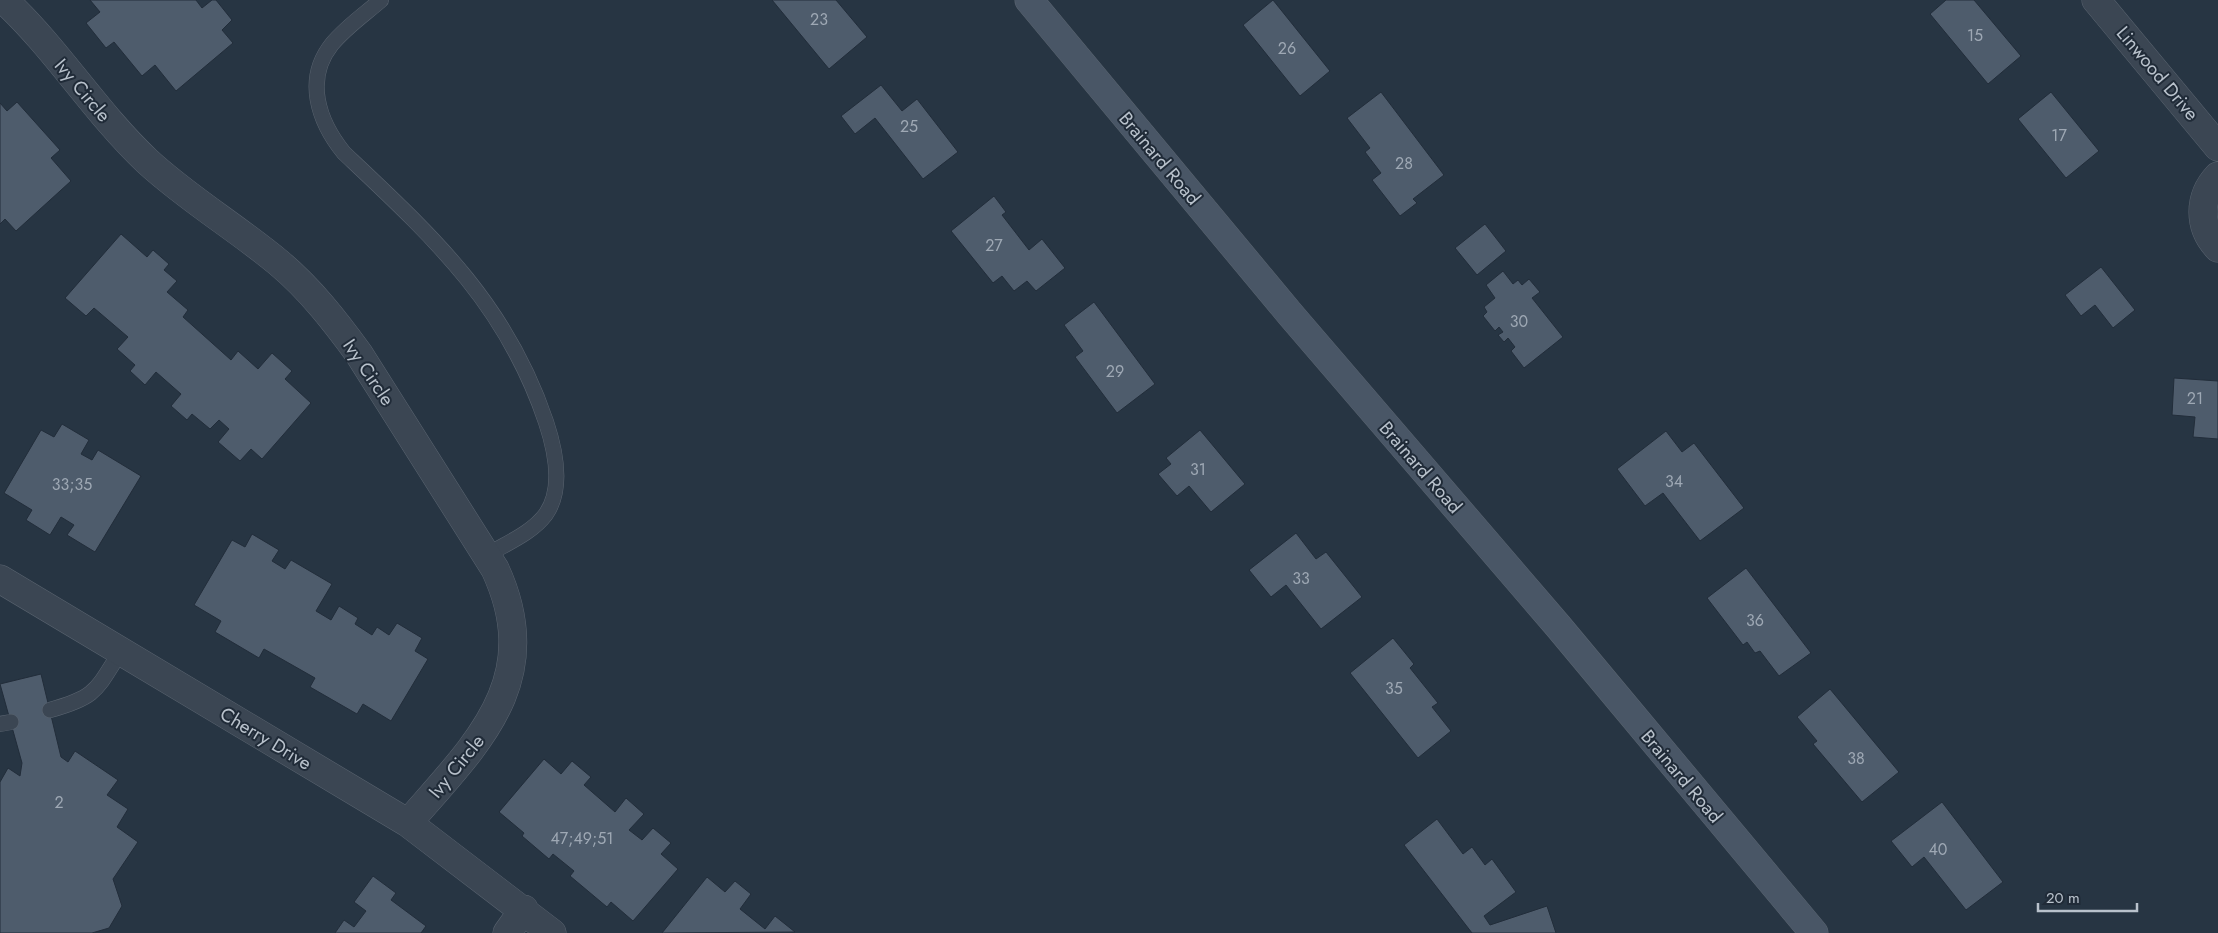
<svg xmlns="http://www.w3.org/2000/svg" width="2218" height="933" font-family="Jost,sans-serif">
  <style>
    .building { fill: #4e5c6c; stroke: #222d3a }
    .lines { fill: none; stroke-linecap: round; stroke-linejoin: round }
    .lane-casing { stroke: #5a6470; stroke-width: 16 }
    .street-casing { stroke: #5a6470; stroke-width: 29 }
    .secondary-casing { stroke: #5a6470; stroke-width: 29 }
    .lane { stroke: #3b4653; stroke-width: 15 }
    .street { stroke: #3b4653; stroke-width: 28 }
    .secondary { stroke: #495666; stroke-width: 28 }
    .labels { text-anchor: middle; stroke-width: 4; stroke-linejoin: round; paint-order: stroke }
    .number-label { font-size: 16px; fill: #9ea8b4 }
    .street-label { font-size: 19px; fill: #b9c2cc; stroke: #202b38 }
  </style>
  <rect width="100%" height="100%" fill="#273543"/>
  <!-- building -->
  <path class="building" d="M 90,0 L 196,0 L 202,8 L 212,0 L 216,0 L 232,20 L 222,30 L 233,43 L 176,91 L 155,65 L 142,76 L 114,42 L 106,48 L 86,23 L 100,12 Z
    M 772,0 L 836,0 L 867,37 L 829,69 Z
    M 1273,0 L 1330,71 L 1300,96 L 1243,25 Z
    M 1946,0 L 1974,0 L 2021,56 L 1988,84 L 1930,14 Z
    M 881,85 L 902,111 L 917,99 L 958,152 L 923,179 L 875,118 L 855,134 L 841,116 Z
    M 1381,92 L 1444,175 L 1413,199 L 1417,203 L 1400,216 L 1372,180 L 1381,173 L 1365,152 L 1370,148 L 1347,118 Z
    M 2051,92 L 2099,151 L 2066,178 L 2018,119 Z
    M 17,102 L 60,150 L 51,158 L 71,181 L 16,231 L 5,219 L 0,224 L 0,103 L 7,111 Z
    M 994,196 L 1006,212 L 1002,215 L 1029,250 L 1042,239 L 1065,268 L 1036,291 L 1027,281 L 1014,291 L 1002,276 L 993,283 L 951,231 Z
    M 1485,224 L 1506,251 L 1477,275 L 1455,248 Z
    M 121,234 L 147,257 L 153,250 L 169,264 L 164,270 L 177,281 L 167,292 L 188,310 L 183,317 L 231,360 L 238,351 L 258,369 L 272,353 L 292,371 L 285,379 L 311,403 L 262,459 L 251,449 L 240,461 L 218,442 L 229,429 L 219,420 L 210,429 L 192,414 L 187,420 L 171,406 L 181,394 L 156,372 L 145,385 L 130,371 L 135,365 L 117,349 L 128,337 L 94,308 L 86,316 L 65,298 Z
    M 2101,267 L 2135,310 L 2113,328 L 2095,305 L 2081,316 L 2065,295 Z
    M 1503,271 L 1513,284 L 1518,280 L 1522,285 L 1529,279 L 1540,292 L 1532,298 L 1563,337 L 1524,368 L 1511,351 L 1515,347 L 1508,338 L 1504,342 L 1498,335 L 1503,332 L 1499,327 L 1495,331 L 1483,316 L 1487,312 L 1484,307 L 1495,298 L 1486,285 Z
    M 1094,302 L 1155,384 L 1117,413 L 1075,357 L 1083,351 L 1064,325 Z
    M 2174,378 L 2218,381 L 2218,439 L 2193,437 L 2195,417 L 2172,415 Z
    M 62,424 L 89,440 L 81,454 L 92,460 L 98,450 L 141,476 L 95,552 L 67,535 L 74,525 L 61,517 L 50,535 L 26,520 L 32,510 L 4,493 L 41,430 L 54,437 Z
    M 1200,430 L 1245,484 L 1211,512 L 1189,486 L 1177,496 L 1158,474 L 1171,464 L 1166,458 Z
    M 1666,431 L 1682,452 L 1694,443 L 1744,508 L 1700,541 L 1663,493 L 1645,506 L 1617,469 Z
    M 1296,533 L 1316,559 L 1326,552 L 1362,597 L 1321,629 L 1286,585 L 1271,597 L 1249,570 Z
    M 252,534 L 279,550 L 272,561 L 285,569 L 291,560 L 332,584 L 316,611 L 331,620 L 339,606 L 358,618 L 355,624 L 372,635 L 377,627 L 389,635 L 397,623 L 422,638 L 415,651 L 428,659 L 391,721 L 363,704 L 357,714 L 310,687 L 315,678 L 264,649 L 259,658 L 215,632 L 221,621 L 194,605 L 232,540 L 245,547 Z
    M 1746,568 L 1811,653 L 1779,676 L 1760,651 L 1755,653 L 1747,642 L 1743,645 L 1707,598 Z
    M 1393,638 L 1414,664 L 1410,668 L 1438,703 L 1432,707 L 1451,731 L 1418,758 L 1350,673 Z
    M 41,674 L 61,757 L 68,762 L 75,751 L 118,780 L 107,795 L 128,809 L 117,827 L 138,842 L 113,879 L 122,906 L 109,928 L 92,933 L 0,933 L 0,782 L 8,768 L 20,776 L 22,763 L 0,684 Z
    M 1830,689 L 1899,772 L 1862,802 L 1813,744 L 1817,741 L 1797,717 Z
    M 544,759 L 561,774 L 572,761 L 591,777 L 584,785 L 615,812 L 626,798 L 644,814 L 629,830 L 642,840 L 653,828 L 671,843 L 661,854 L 678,869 L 633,921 L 611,902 L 607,907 L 570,876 L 574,871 L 553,854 L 549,859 L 522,836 L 524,833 L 499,812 Z
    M 1942,802 L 2003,882 L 1966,910 L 1924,857 L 1912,867 L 1891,841 Z
    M 1437,819 L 1463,854 L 1472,847 L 1485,865 L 1492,859 L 1516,892 L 1484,916 L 1490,925 L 1547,906 L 1556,933 L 1472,933 L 1404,845 Z
    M 373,876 L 396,893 L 391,900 L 426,926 L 421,933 L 335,933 L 344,920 L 354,927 L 366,911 L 354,902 Z
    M 707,877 L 725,892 L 735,881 L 751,894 L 740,909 L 765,929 L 775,916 L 795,932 L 662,933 Z"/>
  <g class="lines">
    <defs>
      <path id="lane" d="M 381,0 C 365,14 346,27 332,44 C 304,79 318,121 344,153 C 433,237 506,303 546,422 C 555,449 564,488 546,514 C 532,533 507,543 487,555
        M 50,710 C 97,697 96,690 121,651
        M 0,724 L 11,722"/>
      <path id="street" d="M 4,0 C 57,49 95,112 147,161 C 188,199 236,227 279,263 C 310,289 335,321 359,354 L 495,569 C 547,681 476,744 408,823
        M 2096,0 L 2218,147
        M 2218,176 C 2198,197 2198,227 2218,248
        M 0,579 L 408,823 L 552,933
        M 507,933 L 524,909"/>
      <path id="secondary" d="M 1029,0 L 1290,314 L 1558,626 L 1814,933"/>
    </defs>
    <!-- lane casing -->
    <use href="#lane" class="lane-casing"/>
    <!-- street casing -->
    <use href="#street" class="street-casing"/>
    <!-- secondary casing -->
    <use href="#secondary" class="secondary-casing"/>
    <!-- lane -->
    <use href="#lane" class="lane"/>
    <!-- street -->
    <use href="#street" class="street"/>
    <!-- secondary -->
    <use href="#secondary" class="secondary"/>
  </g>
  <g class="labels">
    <!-- number labels -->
    <g class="number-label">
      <text x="819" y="25">23</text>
      <text x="1975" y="41">15</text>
      <text x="1287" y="54">26</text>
      <text x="909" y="132">25</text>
      <text x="2059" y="141">17</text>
      <text x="1404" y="169">28</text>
      <text x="994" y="251">27</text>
      <text x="1519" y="327">30</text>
      <text x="1115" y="377">29</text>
      <text x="2195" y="404">21</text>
      <text x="1198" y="475">31</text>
      <text x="1674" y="487">34</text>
      <text x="72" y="490">33;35</text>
      <text x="1301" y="584">33</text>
      <text x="1755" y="626">36</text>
      <text x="1394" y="694">35</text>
      <text x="1856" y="764">38</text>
      <text x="59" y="808">2</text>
      <text x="582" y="844">47;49;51</text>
      <text x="1938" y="855">40</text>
    </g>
    <!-- street labels -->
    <g class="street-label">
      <text transform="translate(2158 73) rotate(50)" y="7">Linwood Drive</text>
      <text transform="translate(83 90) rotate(50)" y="7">Ivy Circle</text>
      <text transform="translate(1160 158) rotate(50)" y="7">Brainard Road</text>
      <text transform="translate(369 372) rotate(56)" y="7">Ivy Circle</text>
      <text transform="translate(1421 467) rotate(49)" y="7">Brainard Road</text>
      <text transform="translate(266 738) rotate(31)" y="7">Cherry Drive</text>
      <text transform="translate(456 766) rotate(-51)" y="7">Ivy Circle</text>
      <text transform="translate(1682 776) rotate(50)" y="7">Brainard Road</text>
    </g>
  </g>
  <!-- scale -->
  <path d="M2038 903v8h99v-8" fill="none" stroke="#b9c2cc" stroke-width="2.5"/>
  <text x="2046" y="903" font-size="15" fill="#b9c2cc" stroke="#202b38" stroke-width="4" paint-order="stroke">20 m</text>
</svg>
